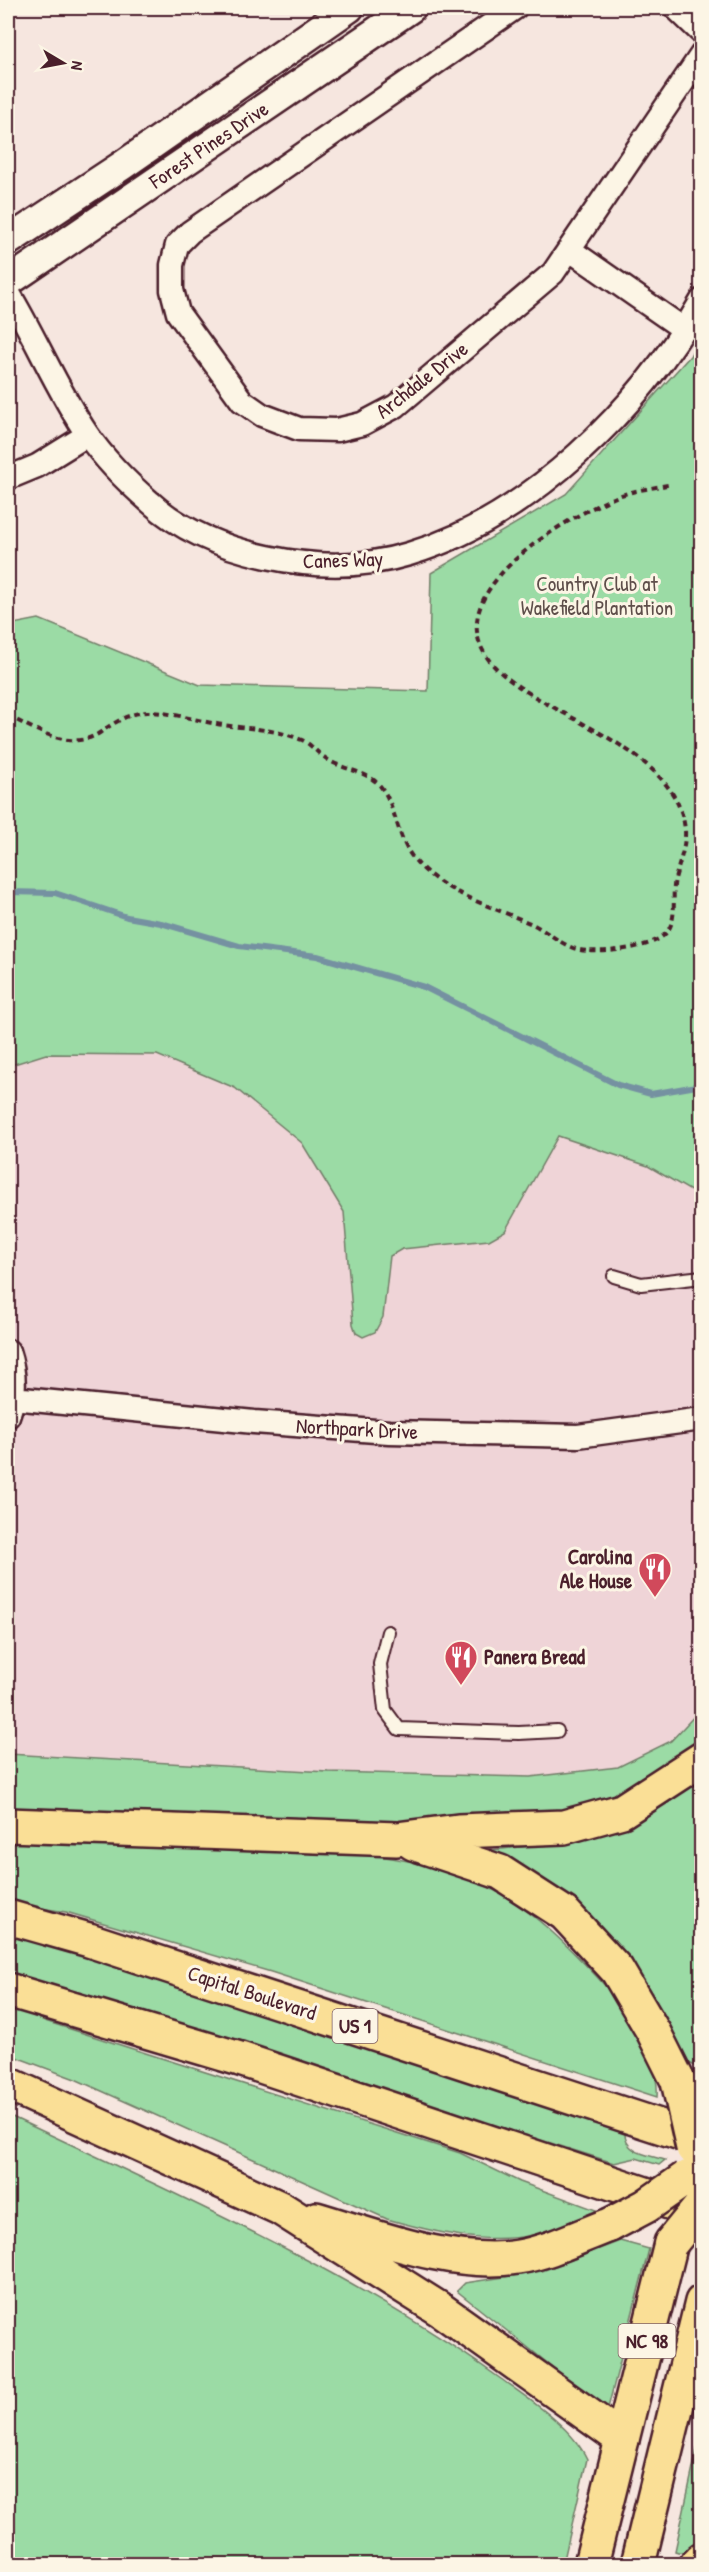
<svg xmlns="http://www.w3.org/2000/svg" width="709" height="2572" font-family="'Patrick Hand',sans-serif">
  <style>
    .built { fill: #efd4d7 }
    .green { fill: #9bdba5; stroke: #727d68; stroke-width: 1.5 }
    .lines { fill: none; stroke-linecap: round; stroke-linejoin: round }
    .stream { stroke: #7491a1; stroke-width: 6 }
    .service-casing { stroke: #4a1f2b; stroke-width: 16 }
    .minor-casing { stroke: #4a1f2b; stroke-width: 27 }
    .tertiary-casing { stroke: #4a1f2b; stroke-width: 33 }
    .trunk-casing { stroke: #4a1f2b; stroke-width: 38 }
    .motorway-casing { stroke: #4a1f2b; stroke-width: 38 }
    .path { stroke: #4a1f2b; stroke-width: 4; stroke-dasharray: 6 4.5; stroke-linecap: butt }
    .service { stroke: #fcf5e5; stroke-width: 12 }
    .minor { stroke: #fcf5e5; stroke-width: 22 }
    .tertiary { stroke: #fcf5e5; stroke-width: 28 }
    .trunk { stroke: #fadf96; stroke-width: 33 }
    .motorway { stroke: #fadf96; stroke-width: 33 }
    .motorway-bridge-casing { stroke: #4a1f2b; stroke-width: 38; stroke-linecap: butt }
    .motorway-bridge { stroke: #fadf96; stroke-width: 33 }
    .labels { text-anchor: middle; stroke-width: 6; stroke-linejoin: round; paint-order: stroke }
    .shield { fill: #fcf5e5; stroke: #7f5f63; stroke-width: 1.5 }
    .shield-label { font-size: 20px; font-weight: bold; fill: #4a1f2b }
    .street-label { font-size: 21px; fill: #4a1f2b; stroke: #fcf5e5 }
    .park-label { font-size: 21px; fill: #5e4e4a; stroke: #fcf5e5 }
    .poi-label { font-size: 21px; font-weight: bold; fill: #4a1f2b; stroke: #fcf5e5; text-anchor: end }
  </style>
  <rect width="100%" height="100%" fill="#f6e6df"/>
  <filter id="ink" filterUnits="userSpaceOnUse"><feTurbulence type="fractalNoise" baseFrequency=".0167" numOctaves="2"/><feDisplacementMap in="SourceGraphic" scale="12" xChannelSelector="R" yChannelSelector="G"/><feConvolveMatrix kernelMatrix="1 2 1 2 8 2 1 2 1" color-interpolation-filters="sRGB"/></filter>
  <g filter="url(#ink)">
    <!-- built -->
    <path class="built" d="M 8,892 L 701,1085 L 702,1709 L 671,1741 L 617,1767 L 530,1777 L 328,1772 L 8,1754 Z"/>
    <!-- green -->
    <path class="green" d="M 701,335 L 701,1197 L 648,1166 L 558,1136 L 505,1231 L 489,1240 L 402,1249 L 390,1256 L 383,1317 L 375,1332 L 363,1337 L 356,1333 L 353,1324 L 344,1212 L 302,1143 L 235,1088 L 157,1055 L 46,1054 L 8,1066 L 8,625 L 39,619 L 200,685 L 428,691 L 431,573 L 566,494 L 690,356 Z
      M 701,1709 L 701,1748 L 658,1782 L 555,1819 L 441,1824 L 8,1812 L 8,1754 L 328,1772 L 530,1777 L 618,1767 L 671,1741 Z
      M 701,1779 L 702,2038 L 695,2066 L 687,2062 L 664,2014 L 624,1957 L 484,1851 C 532,1845 587,1843 632,1823 C 658,1811 679,1795 701,1779 Z
      M 8,1836 C 81,1839 155,1843 229,1846 C 314,1850 410,1849 488,1887 C 531,1908 566,1944 599,1979 C 626,2007 660,2058 657,2097 L 271,1972 L 66,1912 L 8,1903 Z
      M 8,1933 L 312,2026 L 625,2131 C 623,2153 648,2155 665,2160 L 659,2165 L 636,2158 L 614,2163 L 8,1972 Z
      M 8,2005 L 45,2021 L 460,2153 L 520,2182 L 596,2210 C 589,2220 576,2223 564,2227 C 504,2249 447,2236 387,2219 L 75,2079 L 8,2054 Z
      M 8,2115 C 176,2194 349,2270 501,2379 C 529,2399 572,2427 587,2459 L 563,2564 L 8,2564 Z
      M 620,2241 L 649,2249 L 608,2408 L 605,2409 L 457,2291 L 465,2283 L 542,2271 Z
      M 701,2431 L 701,2538 C 692,2548 688,2556 675,2551 Z"/>
    <g class="lines">
      <!-- stream -->
      <path class="stream" d="M 8,892 L 55,893 L 127,917 L 161,923 L 239,946 L 317,956 L 424,987 L 618,1085 L 651,1094 L 702,1085"/>
      <defs>
        <path id="service" d="M 614,1276 L 641,1284 L 702,1277
          M 388,1632 L 380,1664 L 385,1710 L 399,1729 L 519,1733 L 557,1731"/>
        <path id="minor" d="M 515,8 L 190,232 L 177,245 L 172,265 L 172,290 L 178,313 L 242,401 L 262,415 L 299,429 L 337,430 L 362,424 L 396,406 L 553,273 L 702,54
          M 676,8 L 702,33
          M 570,250 L 685,330
          M 8,292 C 36,338 57,390 87,434 C 104,459 128,483 150,502 C 182,531 225,548 267,557 C 313,567 363,568 409,554 C 530,518 640,408 702,300
          M 8,478 L 37,466 L 87,435
          M 8,1351 C 15,1372 16,1395 8,1416
          M 13,1398 L 254,1422 L 389,1432 L 578,1436 L 702,1419"/>
        <path id="tertiary" d="M 8,241 L 123,165 L 349,8
          M 8,282 L 411,8"/>
        <path id="trunk" d="M 591,2564 L 671,2243
          M 638,2564 L 702,2302"/>
        <path id="motorway" d="M 8,1825 L 397,1839 L 458,1831 L 564,1827 L 622,1811 L 702,1759
          M 413,1843 L 500,1872 L 565,1914 L 617,1970 L 654,2033 L 678,2081
          M 8,1917 L 89,1940 L 702,2140
          M 8,1990 L 240,2059 L 702,2213
          M 8,2084 L 280,2208 L 441,2310 L 622,2439
          M 316,2219 C 377,2237 453,2267 518,2257 C 549,2252 580,2236 610,2225
          M 697,2564 L 702,2559"/>
      </defs>
      <!-- service casing -->
      <use href="#service" class="service-casing"/>
      <!-- minor casing -->
      <use href="#minor" class="minor-casing"/>
      <!-- tertiary casing -->
      <use href="#tertiary" class="tertiary-casing"/>
      <!-- trunk casing -->
      <use href="#trunk" class="trunk-casing"/>
      <!-- motorway casing -->
      <use href="#motorway" class="motorway-casing"/>
      <!-- path -->
      <path class="path" d="M 8,716 C 36,729 71,753 101,732 C 115,722 129,713 147,712 C 170,712 195,720 217,724 C 246,729 274,728 302,740 C 311,744 316,752 324,757 C 340,770 368,770 381,787 C 396,806 397,839 414,859 C 441,893 494,907 532,924 C 547,931 560,944 576,949 C 595,955 652,949 665,934 C 679,920 671,896 675,879 C 679,864 686,846 685,830 C 677,746 544,718 495,667 C 428,597 563,519 616,497 C 633,490 654,488 672,484"/>
      <!-- service -->
      <use href="#service" class="service"/>
      <!-- minor -->
      <use href="#minor" class="minor"/>
      <!-- tertiary -->
      <use href="#tertiary" class="tertiary"/>
      <!-- trunk -->
      <use href="#trunk" class="trunk"/>
      <!-- motorway -->
      <use href="#motorway" class="motorway"/>
      <defs>
        <path id="motorway-bridge" d="M 678,2081 L 693,2148
          M 610,2225 L 646,2206 L 686,2178
          M 671,2243 L 702,2205"/>
      </defs>
      <!-- motorway-bridge casing -->
      <use href="#motorway-bridge" class="motorway-bridge-casing"/>
      <!-- motorway-bridge -->
      <use href="#motorway-bridge" class="motorway-bridge"/>
    </g>
  </g>
  <!-- icons -->
  <defs>
    <symbol id="restaurant-pin" viewBox="-11 -11 22 30"><path d="M0 17L-7.5 6A9.5 9.5 0 1 1 7.5 6Z" fill="#d1495b" stroke="#fcf5e5"/><path d="M-5-6h1v4h1v-4h1v4h1v-4h1v5L-1.5 .5V6h-2V.5L-5-1ZM5-6V6H3V1.5H1.5Q1.5-4 5-6Z" fill="#fff"/></symbol>
  </defs>
  <g fill-rule="evenodd">
    <use href="#restaurant-pin" x="636" y="1550" width="38" height="52"/>
    <use href="#restaurant-pin" x="442" y="1638" width="38" height="52"/>
  </g>
  <g class="labels">
    <!-- shield labels -->
    <g class="shield">
      <rect x="332.5" y="2009" width="45" height="34" rx="4.5"/>
      <rect x="618.5" y="2324" width="57" height="34" rx="4.5"/>
    </g>
    <g class="shield-label">
      <text x="355" y="2033">US 1</text>
      <text x="647" y="2348">NC 98</text>
    </g>
    <!-- street labels -->
    <g class="street-label">
      <text transform="translate(209 145) rotate(-34)" y="7">Forest Pines Drive</text>
      <text transform="translate(422 380) rotate(-38)" y="7">Archdale Drive</text>
      <text transform="translate(343 560) rotate(-2)" y="7">Canes Way</text>
      <text transform="translate(357 1429) rotate(3)" y="7">Northpark Drive</text>
      <text transform="translate(252 1993) rotate(18)" y="7">Capital Boulevard</text>
    </g>
    <!-- park labels -->
    <g class="park-label">
      <text x="597" y="591">Country Club at<tspan x="597" dy="24">Wakefield Plantation</tspan></text>
    </g>
    <!-- poi labels -->
    <g class="poi-label">
      <text x="632" y="1564">Carolina<tspan x="632" dy="24">Ale House</tspan></text>
      <text x="484" y="1664" text-anchor="start">Panera Bread</text>
    </g>
  </g>
  <!-- margin -->
  <rect width="709" height="2572" fill="none" stroke="#fcf5e5" stroke-width="30"/>
  <rect x="15" y="15" width="679" height="2542" fill="none" stroke="#4a1f2b" stroke-width="2" filter="url(#ink)"/>
  <!-- north arrow -->
  <g transform="translate(63 63) rotate(100)" stroke="#fcf5e5" stroke-width="4.5" paint-order="stroke">
  <path d="M0-4.5L10 22L0 15L-10 22Z" fill="#4a1f2b"/>
  <text y="-9" font-size="16" font-weight="bold" text-anchor="middle" fill="#4a1f2b">N</text>
  </g>
</svg>
